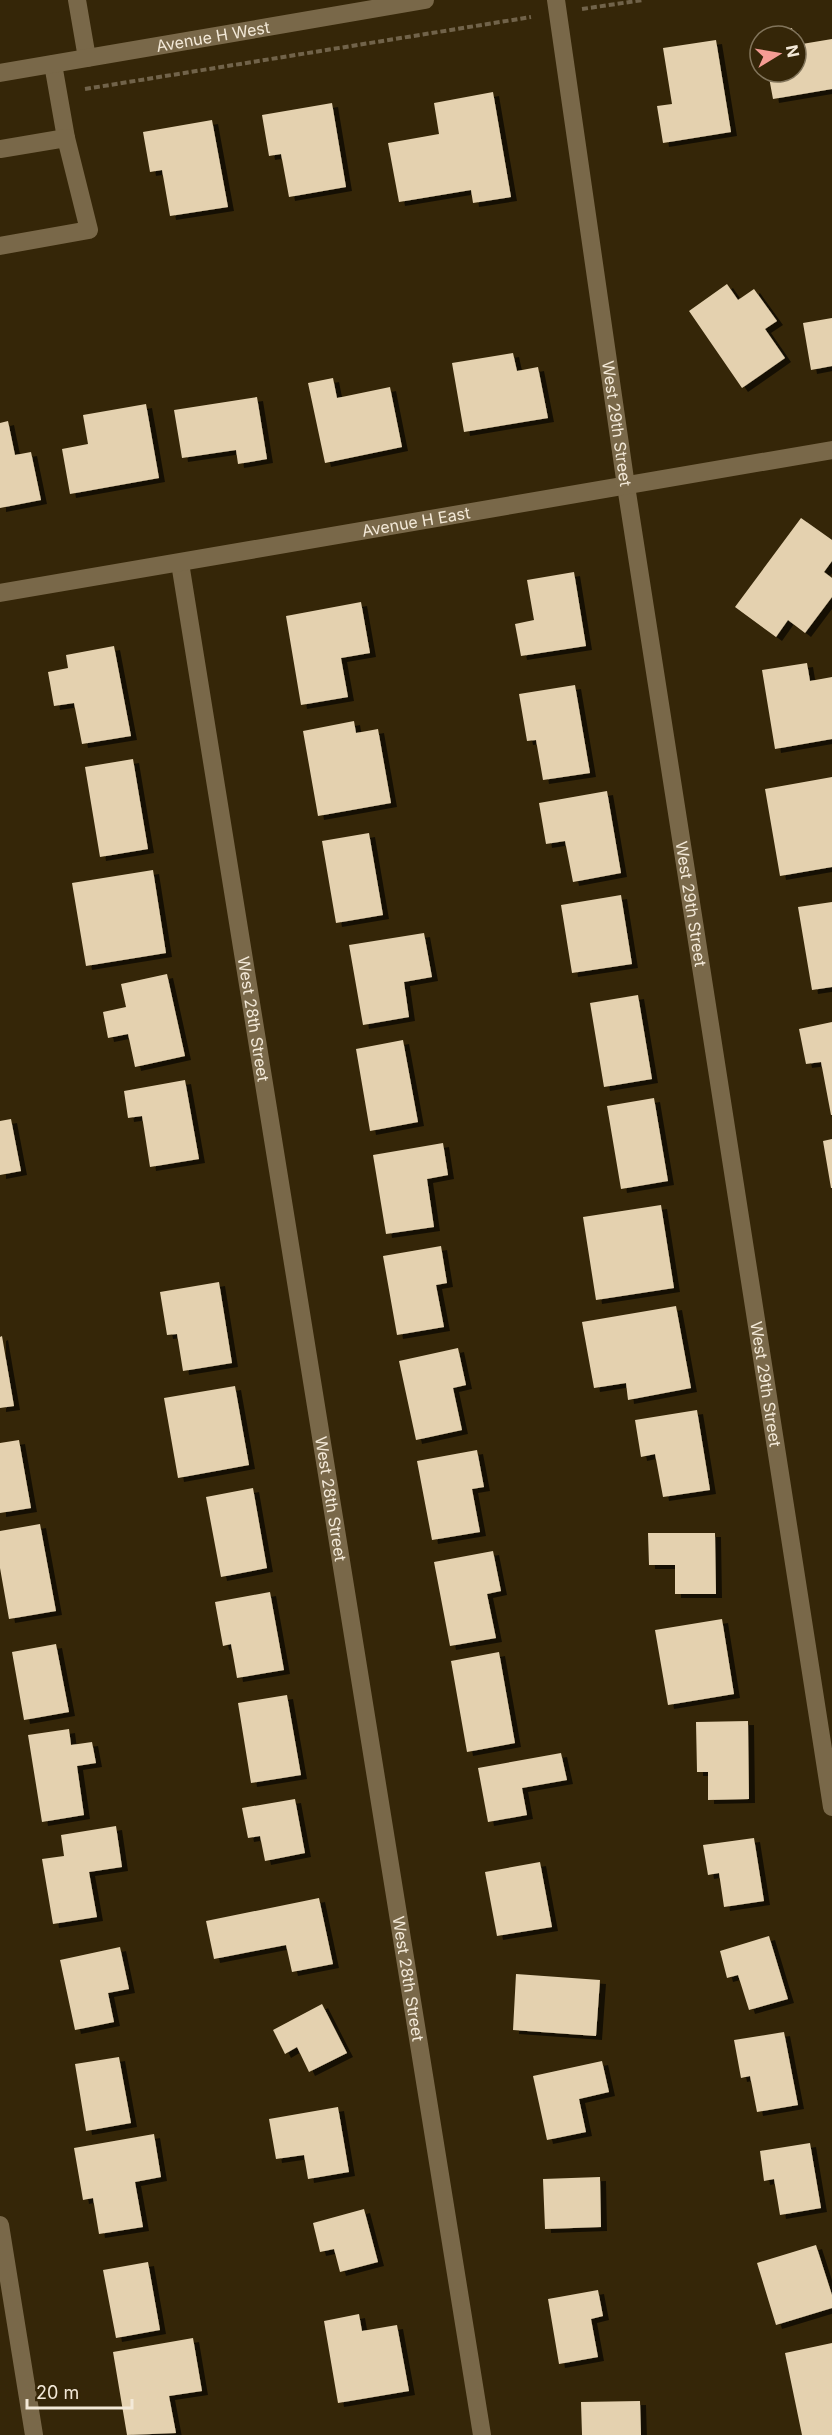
<svg xmlns="http://www.w3.org/2000/svg" width="832" height="2435" font-family="Inter,sans-serif">
  <style>
    .building { fill: #e4d1af; filter: url(#shadow) }
    .lines { fill: none; stroke-linecap: round; stroke-linejoin: round }
    .path { stroke: #71634a; stroke-width: 4; stroke-dasharray: 6 3; stroke-linecap: butt }
    .minor { stroke: #796849; stroke-width: 18 }
    .labels { text-anchor: middle; stroke-width: 6; stroke-linejoin: round; paint-order: stroke }
    .street-label { font-size: 16px; fill: #f3e9d8; stroke: #352608 }
  </style>
  <defs>
    <filter id="shadow"><feDropShadow dx="6" dy="4" stdDeviation="0" flood-color="#0009"/></filter>
  </defs>
  <rect width="100%" height="100%" fill="#352608"/>
  <!-- building -->
  <path class="building" d="M 792,28 L 794,36 L 762,36 L 761,33 Z
    M 832,39 L 832,89 L 773,99 L 768,72 L 796,72 L 796,45 Z
    M 716,40 L 731,132 L 663,143 L 657,106 L 672,104 L 663,48 Z
    M 493,92 L 511,197 L 473,203 L 471,190 L 399,202 L 388,143 L 439,134 L 434,103 Z
    M 332,103 L 346,187 L 289,197 L 281,154 L 269,156 L 262,115 Z
    M 212,120 L 228,207 L 170,216 L 162,170 L 150,172 L 143,132 Z
    M 727,284 L 738,300 L 754,289 L 777,321 L 765,329 L 785,358 L 742,388 L 689,311 Z
    M 832,318 L 832,366 L 811,370 L 803,323 Z
    M 513,353 L 517,371 L 538,367 L 548,418 L 464,432 L 452,363 Z
    M 333,378 L 337,398 L 390,387 L 402,447 L 325,463 L 308,383 Z
    M 257,397 L 267,459 L 238,464 L 236,450 L 182,458 L 174,410 Z
    M 146,404 L 159,478 L 70,494 L 62,449 L 88,444 L 83,415 Z
    M 8,421 L 15,455 L 31,452 L 41,500 L 0,508 L 0,423 Z
    M 801,518 L 832,540 L 832,561 L 824,572 L 832,578 L 832,597 L 805,633 L 788,620 L 776,637 L 735,607 Z
    M 574,572 L 586,646 L 521,656 L 515,624 L 534,620 L 527,580 Z
    M 361,602 L 370,653 L 341,658 L 348,697 L 301,705 L 286,616 Z
    M 114,646 L 131,736 L 82,744 L 74,703 L 54,706 L 48,672 L 68,668 L 66,655 Z
    M 807,663 L 810,681 L 832,677 L 832,739 L 775,749 L 762,670 Z
    M 575,685 L 590,773 L 543,780 L 536,740 L 527,741 L 519,694 Z
    M 354,721 L 356,733 L 378,729 L 391,803 L 318,816 L 303,731 Z
    M 133,759 L 148,849 L 100,857 L 85,767 Z
    M 832,777 L 832,867 L 780,876 L 765,789 Z
    M 607,791 L 621,873 L 573,882 L 565,841 L 546,844 L 539,803 Z
    M 369,833 L 383,915 L 336,923 L 322,841 Z
    M 153,870 L 166,953 L 86,966 L 72,883 Z
    M 621,895 L 632,964 L 572,973 L 561,905 Z
    M 832,902 L 832,987 L 812,990 L 798,907 Z
    M 424,933 L 432,977 L 404,982 L 409,1017 L 363,1025 L 349,945 Z
    M 167,974 L 185,1056 L 135,1067 L 128,1034 L 108,1038 L 103,1012 L 126,1007 L 121,984 Z
    M 638,995 L 652,1079 L 604,1087 L 590,1003 Z
    M 832,1022 L 832,1115 L 831,1115 L 821,1062 L 806,1064 L 799,1029 Z
    M 403,1040 L 418,1122 L 370,1131 L 356,1049 Z
    M 185,1080 L 199,1159 L 150,1167 L 142,1116 L 128,1118 L 124,1091 Z
    M 654,1098 L 668,1181 L 621,1189 L 607,1106 Z
    M 11,1119 L 21,1171 L 0,1175 L 0,1121 Z
    M 832,1139 L 832,1188 L 831,1188 L 823,1141 Z
    M 443,1143 L 448,1175 L 427,1179 L 434,1227 L 386,1234 L 373,1155 Z
    M 661,1205 L 674,1288 L 596,1300 L 583,1217 Z
    M 441,1246 L 447,1283 L 436,1285 L 444,1327 L 397,1335 L 383,1256 Z
    M 219,1282 L 232,1363 L 183,1371 L 177,1334 L 167,1335 L 160,1292 Z
    M 676,1306 L 691,1388 L 628,1400 L 626,1383 L 594,1388 L 582,1322 Z
    M 2,1336 L 14,1406 L 0,1408 L 0,1337 Z
    M 458,1348 L 466,1385 L 453,1388 L 462,1430 L 416,1440 L 399,1361 Z
    M 235,1386 L 249,1465 L 178,1478 L 164,1398 Z
    M 697,1410 L 710,1490 L 663,1497 L 655,1454 L 641,1457 L 635,1420 Z
    M 19,1440 L 31,1508 L 0,1513 L 0,1443 Z
    M 477,1450 L 484,1487 L 472,1489 L 480,1532 L 432,1540 L 417,1461 Z
    M 253,1488 L 267,1568 L 221,1577 L 206,1497 Z
    M 40,1524 L 56,1611 L 9,1619 L 0,1568 L 0,1531 Z
    M 648,1533 L 715,1533 L 716,1594 L 675,1594 L 675,1565 L 649,1565 Z
    M 493,1551 L 501,1591 L 487,1594 L 496,1638 L 450,1646 L 434,1562 Z
    M 270,1592 L 284,1670 L 237,1678 L 231,1644 L 223,1646 L 215,1602 Z
    M 722,1619 L 734,1694 L 668,1705 L 655,1630 Z
    M 56,1644 L 69,1712 L 24,1720 L 12,1652 Z
    M 499,1652 L 515,1743 L 467,1752 L 451,1661 Z
    M 287,1695 L 301,1775 L 251,1783 L 238,1703 Z
    M 748,1721 L 749,1799 L 708,1800 L 708,1772 L 697,1772 L 696,1722 Z
    M 69,1729 L 71,1745 L 92,1742 L 96,1763 L 77,1766 L 84,1815 L 42,1822 L 28,1735 Z
    M 561,1753 L 567,1780 L 522,1788 L 527,1815 L 488,1822 L 478,1768 Z
    M 295,1799 L 305,1853 L 265,1861 L 260,1836 L 248,1838 L 242,1808 Z
    M 116,1826 L 122,1867 L 89,1872 L 97,1917 L 53,1924 L 42,1859 L 64,1856 L 61,1835 Z
    M 754,1838 L 764,1901 L 724,1907 L 719,1873 L 708,1875 L 703,1845 Z
    M 540,1862 L 552,1927 L 497,1936 L 485,1872 Z
    M 319,1898 L 333,1964 L 292,1972 L 286,1945 L 214,1959 L 206,1921 Z
    M 769,1936 L 788,1999 L 749,2010 L 738,1975 L 727,1978 L 720,1951 Z
    M 120,1947 L 129,1989 L 108,1993 L 114,2022 L 75,2030 L 60,1960 Z
    M 516,1974 L 600,1980 L 596,2036 L 513,2030 Z
    M 322,2004 L 347,2053 L 309,2072 L 297,2047 L 285,2054 L 273,2030 Z
    M 784,2032 L 798,2105 L 757,2112 L 750,2076 L 741,2078 L 734,2040 Z
    M 119,2057 L 131,2123 L 86,2131 L 75,2064 Z
    M 602,2061 L 609,2092 L 579,2099 L 586,2132 L 547,2140 L 533,2076 Z
    M 338,2107 L 349,2172 L 308,2179 L 304,2155 L 276,2159 L 269,2119 Z
    M 154,2134 L 161,2177 L 135,2182 L 143,2227 L 99,2234 L 93,2198 L 83,2200 L 74,2148 Z
    M 810,2143 L 821,2208 L 780,2215 L 774,2179 L 764,2181 L 760,2151 Z
    M 600,2177 L 601,2227 L 545,2229 L 543,2179 Z
    M 364,2209 L 378,2262 L 340,2272 L 334,2249 L 320,2252 L 313,2223 Z
    M 816,2245 L 832,2295 L 832,2308 L 776,2325 L 757,2263 Z
    M 148,2262 L 160,2330 L 116,2338 L 103,2270 Z
    M 598,2290 L 603,2316 L 591,2319 L 598,2357 L 559,2364 L 548,2299 Z
    M 359,2314 L 362,2331 L 397,2325 L 409,2391 L 338,2403 L 324,2321 Z
    M 193,2338 L 202,2391 L 169,2396 L 176,2433 L 127,2435 L 113,2352 Z
    M 832,2343 L 832,2435 L 802,2435 L 785,2353 Z
    M 640,2401 L 641,2435 L 582,2435 L 581,2402 Z"/>
  <g class="lines">
    <!-- path -->
    <path class="path" d="M 582,9 L 643,0
      M 85,89 L 531,17"/>
    <!-- minor -->
    <g class="minor">
      <path d="M 77,0 L 87,58"/>
      <path id="s1" d="M 556,0 L 626,486 L 832,1807"/>
      <path d="M 53,64 L 66,138"/>
      <path id="s2" d="M 0,73 L 425,0"/>
      <path d="M 0,149 L 66,138 L 89,230 L 0,246"/>
      <path id="s3" d="M 180,563 L 482,2435"/>
      <path id="s4" d="M 0,593 L 832,450"/>
      <path d="M 0,2225 L 34,2435"/>
    </g>
  </g>
  <g class="labels">
    <!-- street labels -->
    <g class="street-label">
      <text dy="6" stroke="none"><textPath href="#s2" startOffset="216">Avenue H West</textPath></text>
      <text dy="6" stroke="none"><textPath href="#s1" startOffset="428">West 29th Street</textPath></text>
      <text dy="6" stroke="none"><textPath href="#s4" startOffset="422">Avenue H East</textPath></text>
      <text dy="6" stroke="none"><textPath href="#s1" startOffset="914">West 29th Street</textPath></text>
      <text dy="6" stroke="none"><textPath href="#s3" startOffset="462">West 28th Street</textPath></text>
      <text dy="6" stroke="none"><textPath href="#s1" startOffset="1400">West 29th Street</textPath></text>
      <text dy="6" stroke="none"><textPath href="#s3" startOffset="948">West 28th Street</textPath></text>
      <text dy="6" stroke="none"><textPath href="#s3" startOffset="1434">West 28th Street</textPath></text>
    </g>
  </g>
  <!-- north arrow -->
  <g transform="translate(778 54) rotate(79)"><circle r="28" fill="#352608" stroke="#81745b" stroke-width="1.5"/>
  <path d="M0-4.5L10 22L0 15L-10 22Z" fill="#f59c94"/>
  <text y="-9" font-size="16" font-weight="bold" text-anchor="middle" fill="#f3e9d8">N</text>
  </g>
  <!-- scale -->
  <path d="M27 2399v9h105v-9" fill="none" stroke="#f3e9d8" stroke-width="3"/>
  <text x="36" y="2399" font-size="18" fill="#f3e9d8" stroke="#352608" stroke-width="4.5" paint-order="stroke">20 m</text>
</svg>
